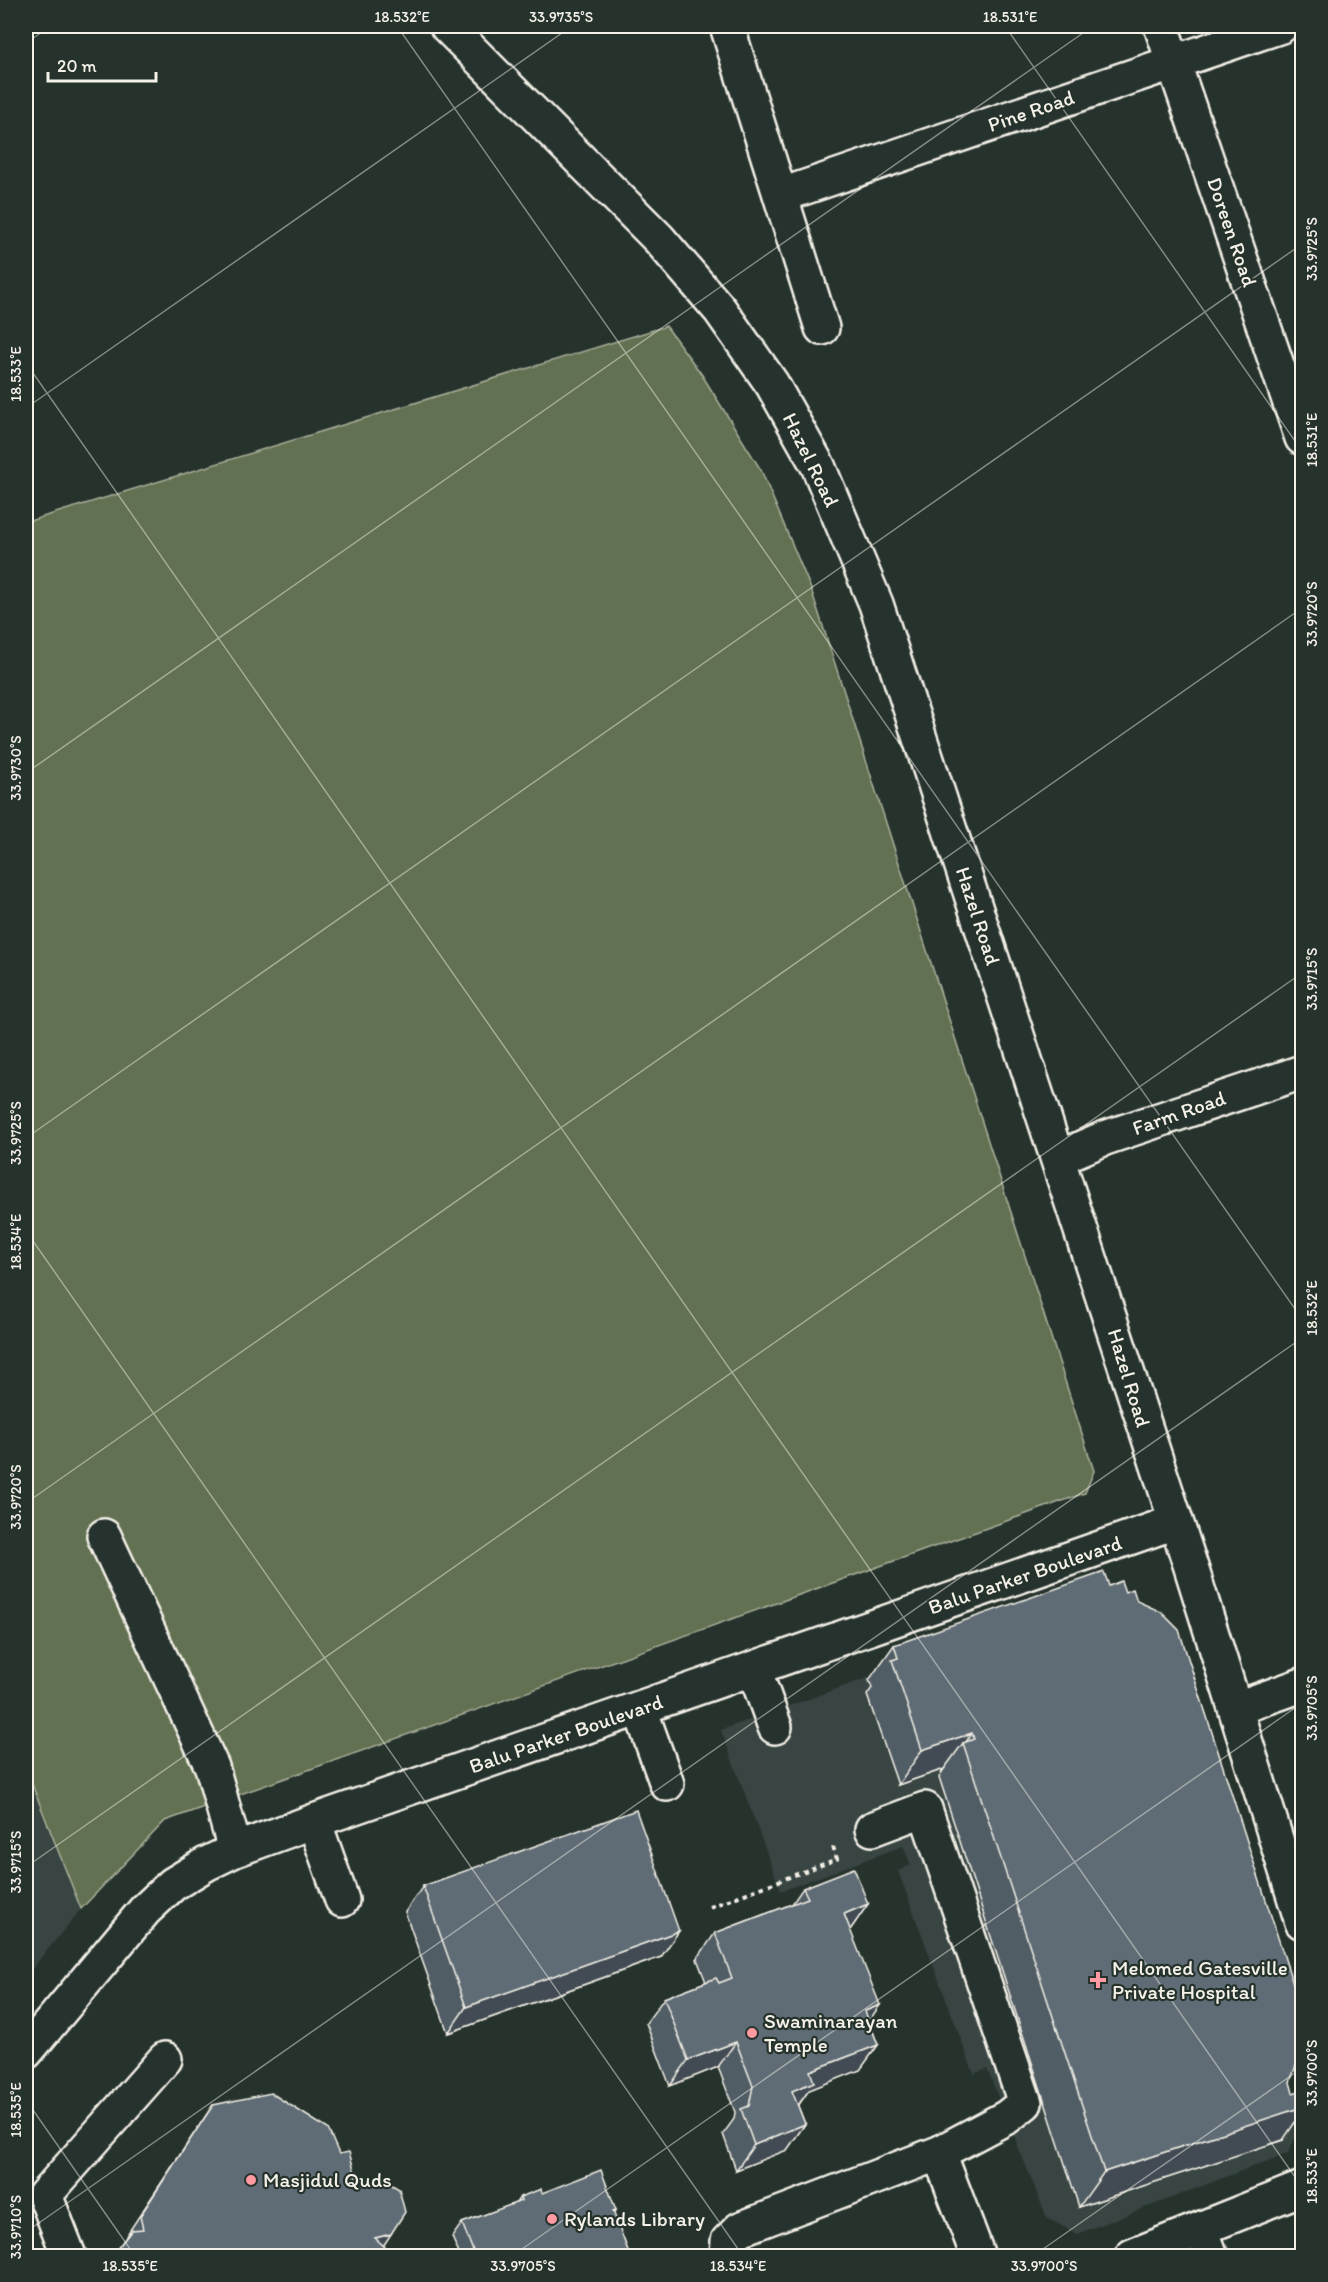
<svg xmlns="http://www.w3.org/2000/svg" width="1328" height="2282" font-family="Itim,sans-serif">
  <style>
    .built { fill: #374443 }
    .green { fill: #637152; stroke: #acb19d; stroke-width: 1.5 }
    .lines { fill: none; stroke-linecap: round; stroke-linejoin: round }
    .minor-casing { stroke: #f4f1e8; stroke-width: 38 }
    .path { stroke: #f4f1e8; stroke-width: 4; stroke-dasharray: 4.5 4.5; stroke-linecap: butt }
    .minor { stroke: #26332d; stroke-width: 33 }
    .wall { fill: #515d65; stroke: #f4f1e8; stroke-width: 1.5 }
    .shaded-wall { fill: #424c52; stroke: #f4f1e8; stroke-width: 1.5 }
    .building { fill: #5e6c75; stroke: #f4f1e8; stroke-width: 1.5 }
    .ticks { fill: none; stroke: #f4f1e8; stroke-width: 1.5; stroke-opacity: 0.45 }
    .poi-dot { fill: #ff9aa2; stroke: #26332d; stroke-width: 2 }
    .labels { text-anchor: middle; stroke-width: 4.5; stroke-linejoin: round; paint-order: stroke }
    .street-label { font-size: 21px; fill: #f4f1e8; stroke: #26332d }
    .poi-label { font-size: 21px; fill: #f4f1e8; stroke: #26332d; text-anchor: start }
    .neatline { fill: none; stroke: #f4f1e8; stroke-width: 2 }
    .ticks-label { font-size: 15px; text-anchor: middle; fill: #f4f1e8 }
  </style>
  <rect width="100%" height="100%" fill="#26332d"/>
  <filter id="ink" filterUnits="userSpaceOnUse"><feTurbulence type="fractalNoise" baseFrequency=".0167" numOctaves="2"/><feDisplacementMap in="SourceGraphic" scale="12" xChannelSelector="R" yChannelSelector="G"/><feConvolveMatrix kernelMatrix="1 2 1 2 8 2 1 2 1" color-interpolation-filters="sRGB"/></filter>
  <g filter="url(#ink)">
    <!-- built -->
    <path class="built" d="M 1101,1595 L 1144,1615 L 1302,2123 L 1288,2153 L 1077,2234 L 1047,2218 L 987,2069 L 974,2074 L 898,1871 L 911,1865 L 903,1846 L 781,1891 L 721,1730 Z
      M 26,1769 L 81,1909 L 26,1976 Z"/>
    <!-- green -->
    <path class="green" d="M 666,326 L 702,375 L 761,470 L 811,589 L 1094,1471 L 1085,1493 L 165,1821 L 81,1909 L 26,1769 L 26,522 Z"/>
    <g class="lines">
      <defs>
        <path id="minor" d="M 447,26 L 659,239 L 720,310 L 772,384 L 818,466 L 876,604 L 1190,1564 L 1302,1922
          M 727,26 L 822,328
          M 1161,26 L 1302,438
          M 782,195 L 1281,26
          M 1058,1158 L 1105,1138 L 1302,1072
          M 104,1536 L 212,1767 L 235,1850
          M 754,1669 L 775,1727
          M 1237,1708 L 1302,1685
          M 640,1709 L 667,1784
          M 314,1821 L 342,1900
          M 872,1829 L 925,1809 L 1025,2103 L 1007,2117 L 939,2153
          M 26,2052 L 145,1910 L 173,1884 L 206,1864 L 235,1850 L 314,1821 L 1175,1522
          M 1201,2229 L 1211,2256
          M 69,2256 L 45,2195 L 165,2059
          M 727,2256 L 728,2241 L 740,2229 L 939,2153 L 978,2256
          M 1132,2256 L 1302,2188"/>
      </defs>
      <!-- minor casing -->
      <use href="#minor" class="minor-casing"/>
      <!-- path -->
      <path class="path" d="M 710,1907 L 837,1859 L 832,1844"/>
      <!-- minor -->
      <use href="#minor" class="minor"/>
    </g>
    <!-- wall -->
    <path class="wall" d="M 894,1645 L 1290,2082 L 1283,2140 L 1079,2207 L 939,1777 L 944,1769 L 898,1785 L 867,1695 L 872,1688 L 869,1680 Z
      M 423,1886 L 661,1957 L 448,2033 L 405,1912 Z
      M 803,1888 L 868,1904 L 850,1930 L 869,2021 L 878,2045 L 860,2070 L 809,2090 L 798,2106 L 805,2124 L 787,2150 L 736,2170 L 723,2134 L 734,2119 L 735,2112 L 718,2067 L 670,2086 L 646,2023 L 664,1998 L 706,1982 L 697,1959 L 715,1933 L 792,1904 Z
      M 213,2105 L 339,2154 L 359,2186 L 388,2256 L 112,2256 L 126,2237 L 126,2236 Z
      M 542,2193 L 616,2210 L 613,2213 L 630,2256 L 460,2256 L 452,2237 L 462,2223 L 516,2203 L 520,2197 Z"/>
    <!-- shaded-wall -->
    <path class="shaded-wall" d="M 972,1733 L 964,1745 L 963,1743 L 944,1769 L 898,1785 L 922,1750 Z
      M 868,1904 L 850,1930 L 844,1914 Z
      M 679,1931 L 661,1957 L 448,2033 L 466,2007 Z
      M 880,2005 L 862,2031 L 865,2011 Z
      M 736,2042 L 718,2067 L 670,2086 L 688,2060 Z
      M 878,2045 L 860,2070 L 809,2090 L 796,2108 L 792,2091 L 810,2071 Z
      M 1302,2107 L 1302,2112 L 1283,2140 L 1079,2207 L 1104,2172 Z
      M 805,2124 L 787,2150 L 736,2170 L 754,2145 Z
      M 391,2234 L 378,2254 L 375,2238 Z"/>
    <!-- building -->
    <path class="building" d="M 1104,1572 L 1109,1586 L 1121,1581 L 1125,1592 L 1133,1589 L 1137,1601 L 1161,1612 L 1179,1630 L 1302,2012 L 1302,2049 L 1290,2082 L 1293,2093 L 1302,2090 L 1302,2107 L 1104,2172 L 963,1743 L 974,1739 L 972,1733 L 922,1750 L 892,1660 L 898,1658 L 894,1645 Z
      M 636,1810 L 679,1931 L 466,2007 L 423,1886 Z
      M 854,1868 L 868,1904 L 844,1914 L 880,2005 L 865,2011 L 878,2045 L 810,2071 L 814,2082 L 792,2091 L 805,2124 L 754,2145 L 741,2109 L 749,2106 L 753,2086 L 736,2042 L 688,2060 L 664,1998 L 716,1978 L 719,1983 L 732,1978 L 715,1933 L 808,1898 L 803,1888 Z
      M 271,2093 L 328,2129 L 339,2154 L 349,2152 L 359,2186 L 379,2177 L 399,2189 L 405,2212 L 391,2234 L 375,2238 L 385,2247 L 388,2256 L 119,2256 L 117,2249 L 132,2230 L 143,2229 L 140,2216 L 213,2105 Z
      M 601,2170 L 616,2210 L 613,2211 L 630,2256 L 475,2256 L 462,2223 L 521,2201 L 520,2197 L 541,2189 L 542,2193 Z"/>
  </g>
  <!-- ticks -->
  <path class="ticks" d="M 397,26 L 1302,1319M 1005,26 L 1302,451M 26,43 L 51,26M 26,363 L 1302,2187M 26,408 L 572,26M 26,773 L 1093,26M 26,1138 L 1302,244M 26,1231 L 743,2256M 26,1503 L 1302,608M 26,1867 L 1302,973M 26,2100 L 135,2256M 26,2232 L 1302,1338M 512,2256 L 1302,1703M 1033,2256 L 1302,2068"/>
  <!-- markers -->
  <g class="poi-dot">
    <path d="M1095 1971h6v6h6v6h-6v6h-6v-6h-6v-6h6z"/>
    <circle cx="752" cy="2033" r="6"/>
    <circle cx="251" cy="2180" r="6"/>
    <circle cx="552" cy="2219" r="6"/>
  </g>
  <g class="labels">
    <!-- street labels -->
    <g class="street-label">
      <text transform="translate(1031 111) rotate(-19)" y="7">Pine Road</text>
      <text transform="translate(1232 232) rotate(71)" y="7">Doreen Road</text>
      <text transform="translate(811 460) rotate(64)" y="7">Hazel Road</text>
      <text transform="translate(978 916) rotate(72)" y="7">Hazel Road</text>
      <text transform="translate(1179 1113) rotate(-19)" y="7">Farm Road</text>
      <text transform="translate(1129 1378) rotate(73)" y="7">Hazel Road</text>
      <text transform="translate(1025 1575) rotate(-19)" y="7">Balu Parker Boulevard</text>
      <text transform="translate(566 1734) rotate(-19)" y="7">Balu Parker Boulevard</text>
    </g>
    <!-- poi labels -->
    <g class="poi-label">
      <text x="1112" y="1975">Melomed Gatesville<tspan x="1112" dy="24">Private Hospital</tspan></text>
      <text x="764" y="2028">Swaminarayan<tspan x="764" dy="24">Temple</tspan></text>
      <text x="263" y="2187">Masjidul Quds</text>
      <text x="564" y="2226">Rylands Library</text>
    </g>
  </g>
  <!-- margin -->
  <rect width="1328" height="2282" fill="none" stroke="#26332d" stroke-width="66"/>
  <!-- scale -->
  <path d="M48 72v9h108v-9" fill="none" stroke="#f4f1e8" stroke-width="3"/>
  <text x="57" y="72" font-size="18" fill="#f4f1e8" stroke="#26332d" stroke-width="4.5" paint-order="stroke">20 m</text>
  <rect x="33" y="33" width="1262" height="2216" class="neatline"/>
  <g class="ticks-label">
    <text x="402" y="22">18.532°E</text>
    <text x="561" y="22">33.9735°S</text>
    <text x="1010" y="22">18.531°E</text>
    <text transform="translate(1312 249) rotate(-90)" y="5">33.9725°S</text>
    <text transform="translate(16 374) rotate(-90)" y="5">18.533°E</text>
    <text transform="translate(1312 440) rotate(-90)" y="5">18.531°E</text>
    <text transform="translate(1312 614) rotate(-90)" y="5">33.9720°S</text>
    <text transform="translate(16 768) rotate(-90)" y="5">33.9730°S</text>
    <text transform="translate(1312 979) rotate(-90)" y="5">33.9715°S</text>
    <text transform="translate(16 1133) rotate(-90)" y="5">33.9725°S</text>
    <text transform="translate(16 1242) rotate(-90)" y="5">18.534°E</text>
    <text transform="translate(1312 1308) rotate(-90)" y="5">18.532°E</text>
    <text transform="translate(16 1497) rotate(-90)" y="5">33.9720°S</text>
    <text transform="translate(1312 1708) rotate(-90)" y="5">33.9705°S</text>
    <text transform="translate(16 1862) rotate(-90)" y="5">33.9715°S</text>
    <text transform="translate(1312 2073) rotate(-90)" y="5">33.9700°S</text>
    <text transform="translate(16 2110) rotate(-90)" y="5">18.535°E</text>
    <text transform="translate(1312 2176) rotate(-90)" y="5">18.533°E</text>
    <text transform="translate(16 2227) rotate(-90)" y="5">33.9710°S</text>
    <text x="130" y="2271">18.535°E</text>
    <text x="523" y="2271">33.9705°S</text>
    <text x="738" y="2271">18.534°E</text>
    <text x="1044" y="2271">33.9700°S</text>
  </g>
</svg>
